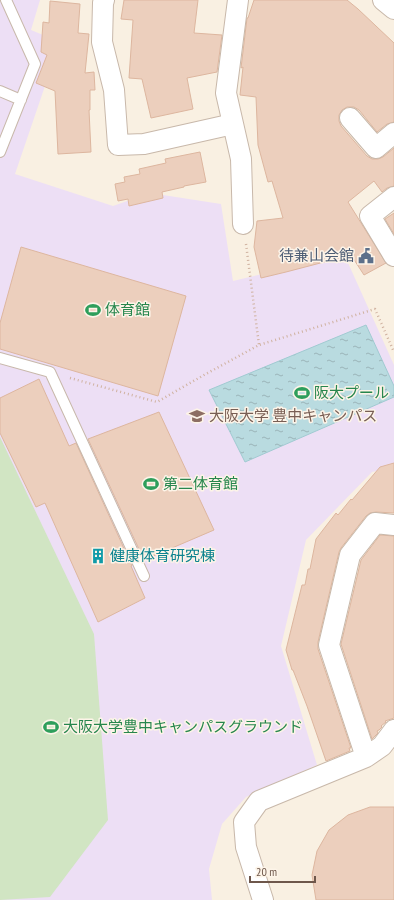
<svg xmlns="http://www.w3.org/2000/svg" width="394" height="900" font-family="'PT Sans Narrow','Noto Sans JP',sans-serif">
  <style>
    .education { fill: #eddff5 }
    .pitch { fill: #d1e5c3 }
    .water { fill: url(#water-ripples); stroke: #a0cad1 }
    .building { fill: #eccfbd; stroke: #ddb69f }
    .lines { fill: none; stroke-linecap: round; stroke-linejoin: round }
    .service-casing { stroke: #c8b8aa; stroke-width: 12 }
    .minor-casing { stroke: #c8b8aa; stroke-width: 22 }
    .path { stroke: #d0b2a0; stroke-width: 2.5; stroke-dasharray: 1 3; stroke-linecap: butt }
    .service { stroke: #fff; stroke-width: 10 }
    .minor { stroke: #fff; stroke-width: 20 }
    .labels { text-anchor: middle; stroke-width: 3; stroke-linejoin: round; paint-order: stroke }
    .service-label { font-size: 15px; fill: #4e5e75; stroke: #fdf4e8; text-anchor: end }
    .leisure-label { font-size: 15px; fill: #27864d; stroke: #fdf4e8; text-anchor: start }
    .education-label { font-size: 15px; fill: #785e54; stroke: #fdf4e8; text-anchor: start }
    .culture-label { font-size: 15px; fill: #0d838f; stroke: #fdf4e8; text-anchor: start }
  </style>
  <defs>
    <pattern id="water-ripples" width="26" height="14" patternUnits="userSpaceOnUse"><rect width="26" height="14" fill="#b9dbe0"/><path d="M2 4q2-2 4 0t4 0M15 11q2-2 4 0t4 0" fill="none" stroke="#9bb4b8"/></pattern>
  </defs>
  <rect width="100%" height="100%" fill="#f9f0e2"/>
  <!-- education -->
  <path class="education" d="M 0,0 L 40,0 L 31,30 L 60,42 L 15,174 L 113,206 L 150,193 L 221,204 L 233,281 L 344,254 L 394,365 L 394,467 L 372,472 L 306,540 L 281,646 L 317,765 L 246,797 L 222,824 L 209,869 L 212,900 L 0,900 Z"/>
  <!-- pitch -->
  <path class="pitch" d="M 0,437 L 94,634 L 108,820 L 50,897 L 0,900 Z"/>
  <!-- water -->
  <path class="water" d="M 366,325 L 394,386 L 394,397 L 245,462 L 209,390 Z"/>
  <!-- building -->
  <path class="building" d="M 124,0 L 198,0 L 194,33 L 222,35 L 217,72 L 187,78 L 193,109 L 151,118 L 142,79 L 129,78 L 133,20 L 121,19 Z
    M 254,0 L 347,0 L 358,9 L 394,43 L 394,122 L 387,124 L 377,132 L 359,110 L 354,107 L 347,107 L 342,110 L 339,115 L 339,121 L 341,126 L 367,156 L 372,159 L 378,159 L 383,157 L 394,148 L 394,186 L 387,188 L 382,192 L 374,181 L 348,202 L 386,263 L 364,275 L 351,255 L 286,272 L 261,278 L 254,247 L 257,221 L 283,218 L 272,181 L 268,182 L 258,145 L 256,97 L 240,95 L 243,67 L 241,68 L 247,18 L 248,18 Z
    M 50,1 L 80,4 L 78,33 L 89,34 L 85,73 L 94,72 L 95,90 L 90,90 L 90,110 L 89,110 L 91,152 L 58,154 L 55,91 L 36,83 L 47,55 L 41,52 L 43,22 L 49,23 Z
    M 200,152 L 206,182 L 184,186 L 184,187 L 162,192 L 163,198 L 129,206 L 128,199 L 118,201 L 115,184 L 125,182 L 124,177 L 140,174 L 139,169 L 166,163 L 165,159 Z
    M 394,213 L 394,234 L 385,219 Z
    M 21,247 L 186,296 L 158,396 L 0,349 L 0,323 Z
    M 39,379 L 69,446 L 76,443 L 132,566 L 131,566 L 145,598 L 98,622 L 45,503 L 36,507 L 0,433 L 0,398 Z
    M 159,412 L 214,530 L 144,560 L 88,439 Z
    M 394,463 L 394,513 L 376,512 L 370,513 L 366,516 L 341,548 L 339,552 L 318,642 L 318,649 L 351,748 L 349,748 L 350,751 L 326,761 L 307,706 L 293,670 L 292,670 L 286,650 L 302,585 L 305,585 L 308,569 L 310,569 L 316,539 L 336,513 L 338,515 L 351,499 L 352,500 L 380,467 Z
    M 380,535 L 394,536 L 394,718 L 385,721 L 386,722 L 381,726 L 382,727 L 379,730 L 377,731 L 378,733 L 372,739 L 341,644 L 361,560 Z
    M 370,807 L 394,807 L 394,900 L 316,900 L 312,875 L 317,851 L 329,830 L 348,815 Z"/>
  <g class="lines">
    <defs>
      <path id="service" d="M 0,91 L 21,100
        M 0,152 L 35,64 L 6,0
        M 0,358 L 50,372 L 144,576"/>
      <path id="minor" d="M 104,0 L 103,3 L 102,42 L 114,90 L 118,145 L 144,144 L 233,124
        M 238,0 L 226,93 L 241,159 L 243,224
        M 383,0 L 394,9
        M 350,118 L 376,148 L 394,133
        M 394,197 L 370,216 L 394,256
        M 366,757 L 329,645 L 350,555 L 375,523 L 394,525
        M 263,900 L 246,847 L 244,822 L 259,801 L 366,757 L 382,746 L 394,730"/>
    </defs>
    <!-- service casing -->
    <use href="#service" class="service-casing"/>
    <!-- minor casing -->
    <use href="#minor" class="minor-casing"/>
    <!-- path -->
    <path class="path" d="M 246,244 L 259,345
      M 70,378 L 157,402 L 204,375 L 259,345 L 375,309 L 394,352"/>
    <!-- service -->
    <use href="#service" class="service"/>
    <!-- minor -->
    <use href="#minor" class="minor"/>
  </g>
  <!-- icons -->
  <defs>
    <symbol id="civic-bare" viewBox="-9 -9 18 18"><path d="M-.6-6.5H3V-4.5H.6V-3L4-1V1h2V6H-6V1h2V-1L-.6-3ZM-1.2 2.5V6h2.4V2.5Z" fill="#5c6f8a" stroke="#fdf4e8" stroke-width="2.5" paint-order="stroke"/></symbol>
    <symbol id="stadium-bare" viewBox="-9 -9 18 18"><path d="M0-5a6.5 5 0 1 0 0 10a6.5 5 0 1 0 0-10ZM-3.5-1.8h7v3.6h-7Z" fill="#2e9e5b" stroke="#fdf4e8" stroke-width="2.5" paint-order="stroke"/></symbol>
    <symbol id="university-bare" viewBox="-9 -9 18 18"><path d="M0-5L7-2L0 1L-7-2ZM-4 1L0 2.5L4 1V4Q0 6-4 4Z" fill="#8d6e63" stroke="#fdf4e8" stroke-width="2.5" paint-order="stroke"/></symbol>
    <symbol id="building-bare" viewBox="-9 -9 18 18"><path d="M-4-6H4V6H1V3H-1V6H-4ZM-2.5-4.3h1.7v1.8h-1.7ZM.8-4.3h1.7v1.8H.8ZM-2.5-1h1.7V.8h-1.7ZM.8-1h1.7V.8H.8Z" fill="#0f9aa8" stroke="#fdf4e8" stroke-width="2.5" paint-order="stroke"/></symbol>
  </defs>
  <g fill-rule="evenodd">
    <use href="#civic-bare" x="355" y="245" width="22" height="22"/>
    <use href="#stadium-bare" x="82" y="299" width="22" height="22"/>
    <use href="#stadium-bare" x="291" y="382" width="22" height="22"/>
    <use href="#university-bare" x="186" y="405" width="22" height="22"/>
    <use href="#stadium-bare" x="140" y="473" width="22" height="22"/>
    <use href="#building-bare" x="87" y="545" width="22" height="22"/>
    <use href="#stadium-bare" x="40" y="716" width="22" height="22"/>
  </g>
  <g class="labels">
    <!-- service labels -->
    <g class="service-label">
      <text x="354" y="261">待兼山会館</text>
    </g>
    <!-- leisure labels -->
    <g class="leisure-label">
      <text x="105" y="315">体育館</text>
      <text x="314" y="398">阪大プール</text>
      <text x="163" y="489">第二体育館</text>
      <text x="63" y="732">大阪大学豊中キャンパスグラウンド</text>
    </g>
    <!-- education labels -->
    <g class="education-label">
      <text x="209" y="421">大阪大学 豊中キャンパス</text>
    </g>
    <!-- culture labels -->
    <g class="culture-label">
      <text x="110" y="561">健康体育研究棟</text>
    </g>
  </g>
  <!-- scale -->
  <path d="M250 876v6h65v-6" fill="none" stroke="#6e574b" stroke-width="2"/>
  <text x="256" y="876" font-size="12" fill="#6e574b" stroke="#fdf4e8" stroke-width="3" paint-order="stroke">20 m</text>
</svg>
